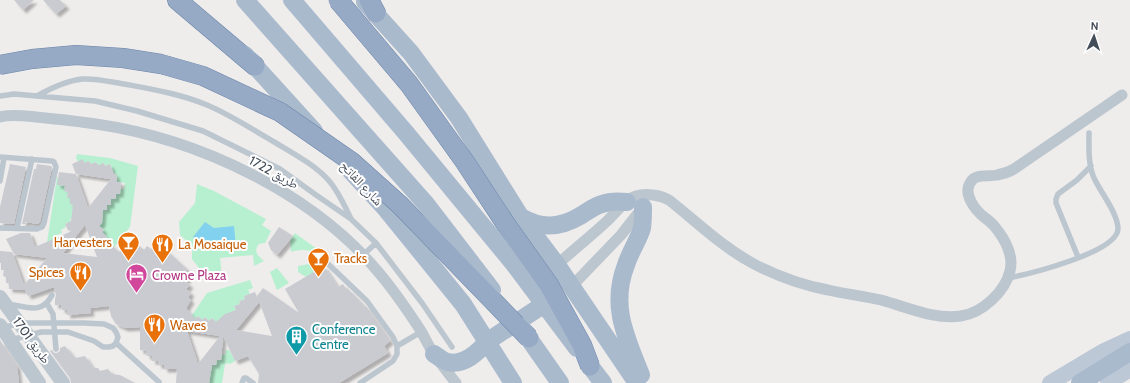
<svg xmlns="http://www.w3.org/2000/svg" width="1130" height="383" font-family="Cabin,'Noto Naskh Arabic',sans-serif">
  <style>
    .green { fill: #b7f0d0 }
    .water { fill: #82d2ef }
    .building { fill: #c9cbd1; fill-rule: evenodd; filter: url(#shadow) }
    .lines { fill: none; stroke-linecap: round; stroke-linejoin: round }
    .trunk-casing { stroke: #6c86a9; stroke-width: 20 }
    .service { stroke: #bcc6cf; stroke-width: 5.5 }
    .minor { stroke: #bcc6cf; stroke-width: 11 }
    .tertiary { stroke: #bcc6cf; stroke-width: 14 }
    .secondary { stroke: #bdc8d7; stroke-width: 16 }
    .primary { stroke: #aabacd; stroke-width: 18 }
    .trunk { stroke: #96aac6; stroke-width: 19 }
    .trunk-bridge-casing { stroke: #6c86a9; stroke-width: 20; stroke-linecap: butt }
    .primary-bridge { stroke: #aabacd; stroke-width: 18 }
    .trunk-bridge { stroke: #96aac6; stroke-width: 19 }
    .labels { text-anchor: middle; stroke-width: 4; stroke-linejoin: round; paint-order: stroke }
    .street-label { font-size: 13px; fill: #444e5a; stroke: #fff }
    .food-label { font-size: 13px; fill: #c56008; stroke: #fff; text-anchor: start }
    .hotel-label { font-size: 13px; fill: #b23c85; stroke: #fff; text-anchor: start }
    .culture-label { font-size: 13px; fill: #0d838f; stroke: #fff; text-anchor: start }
  </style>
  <defs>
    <filter id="shadow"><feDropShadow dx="3.5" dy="3.5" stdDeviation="1" flood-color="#0004"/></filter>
  </defs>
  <rect width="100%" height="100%" fill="#efecec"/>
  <!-- green -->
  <path class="green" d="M 77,154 L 110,158 L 138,166 L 130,227 L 112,250 L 105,239 L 107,237 L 102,232 L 104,230 L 99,226 L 101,224 L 103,210 L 107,210 L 107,205 L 111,205 L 111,199 L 116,199 L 116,194 L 120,189 L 124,189 L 125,183 L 117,182 L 117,177 L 115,176 L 110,164 L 105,166 L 104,163 L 98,165 L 96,162 L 91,164 L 89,161 L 84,163 L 83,160 L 78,162 L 76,158 Z
    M 57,177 L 60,178 L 65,186 L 65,191 L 68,192 L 67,198 L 70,198 L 70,204 L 73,205 L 76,216 L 70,219 L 71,221 L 65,224 L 66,227 L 61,230 L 62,233 L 57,235 L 62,246 L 48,245 L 47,242 Z
    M 197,184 L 214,191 L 266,219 L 262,225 L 271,231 L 265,243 L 259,244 C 253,251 258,256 264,261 L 254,266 L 253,255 L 220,258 L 222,277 L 211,279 L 206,277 L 192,259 L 192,246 L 180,235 L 179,222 L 195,203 Z
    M 295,233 L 328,257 L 326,258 C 315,250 305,248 291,252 L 290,240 Z
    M 309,264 L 325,266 L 306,277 L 298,272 L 298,266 Z
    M 277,268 L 289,283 L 277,290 L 270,272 Z
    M 250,280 L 253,288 L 248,290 L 250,294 L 244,296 L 245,299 L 239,301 L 240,304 L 234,306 L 236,310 L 216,322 L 212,318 L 209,321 L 205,317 L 202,320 L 198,316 L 195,319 L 192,315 L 207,293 Z
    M 226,350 L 229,350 L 235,361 L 230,364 L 228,363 L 225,364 L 222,383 L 209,383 L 210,377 L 208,376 L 208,371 L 211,371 L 212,365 L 216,365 L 217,360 L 221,360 L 222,354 L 225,355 Z"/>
  <!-- water -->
  <path class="water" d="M 205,222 L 214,228 L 234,226 L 236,247 L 208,249 L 193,237 Z"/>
  <!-- building -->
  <path class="building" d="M 14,0 L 34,0 L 23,10 Z
    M 43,0 L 60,0 L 66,6 L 56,14 Z
    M 83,159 L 84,163 L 89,161 L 91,164 L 96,162 L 98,165 L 104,163 L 105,166 L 110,164 L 114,175 L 116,173 L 117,182 L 121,182 L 120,194 L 116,194 L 116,199 L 111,199 L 111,205 L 107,205 L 107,210 L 103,210 L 102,223 L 99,226 L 104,230 L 102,232 L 107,237 L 105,239 L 119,252 L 123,248 L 127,252 L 132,247 L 135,251 L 140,246 L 144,250 L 147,246 L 151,249 L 155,245 L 159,249 L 164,248 L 187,269 L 184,273 L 189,277 L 185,281 L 190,285 L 186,289 L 191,293 L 188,297 L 191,300 L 186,308 L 195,319 L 198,316 L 202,320 L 205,317 L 209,321 L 212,318 L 216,322 L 225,314 L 236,310 L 234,306 L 240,304 L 239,301 L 245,299 L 244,296 L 255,292 L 259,302 L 236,330 L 272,336 L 257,296 L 263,288 L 299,313 L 285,289 L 324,266 L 338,287 L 343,284 L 347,290 L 349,290 L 360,301 L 364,307 L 366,306 L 390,341 L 384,346 L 388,353 L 339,383 L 258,383 L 259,374 L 248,356 L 235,361 L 223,336 L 221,360 L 217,360 L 216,365 L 212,365 L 209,383 L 176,383 L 177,369 L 164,369 L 164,365 L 158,365 L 158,361 L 152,361 L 152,356 L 147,356 L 146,351 L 140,350 L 140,327 L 125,328 L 116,324 L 111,316 L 109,306 L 90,308 L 91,313 L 67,315 L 67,310 L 62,310 L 61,305 L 55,305 L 55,299 L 56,295 L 54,287 L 28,296 L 25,290 L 9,289 L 9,283 L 6,283 L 6,277 L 3,276 L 4,270 L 1,270 L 1,263 L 0,263 L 0,251 L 12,252 L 24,285 L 47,258 L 14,254 L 6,239 L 21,233 L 30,233 L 35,247 L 72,231 L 68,230 L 65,224 L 71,221 L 73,205 L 70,204 L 70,198 L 67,198 L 68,192 L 64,191 L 65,186 L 57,185 L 59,172 L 76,174 L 88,208 L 111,179 L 76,174 L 72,164 ZM 85,225 L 97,257 L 63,253 L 84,226 ZM 187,331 L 220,336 L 198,364 Z
    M 10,164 L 26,167 L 14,224 L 0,223 L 0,207 Z
    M 37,164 L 51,166 L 52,167 L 40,222 L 38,224 L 25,222 L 26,224 L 22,224 L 34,169 L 36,169 Z
    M 279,227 L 293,236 L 277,255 L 271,250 L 268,243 Z
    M 0,340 L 17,366 L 19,383 L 0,383 Z
    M 65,346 L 75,358 L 85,356 L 93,368 L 98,368 L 100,371 L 108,369 L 112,374 L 120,375 L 135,383 L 71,383 L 70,378 L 50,351 L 52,350 L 54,353 L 57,353 L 60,351 L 60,348 Z"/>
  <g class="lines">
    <defs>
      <path id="trunk" d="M 177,0 L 255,66
        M 369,0 L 376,13"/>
    </defs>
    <!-- trunk casing -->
    <use href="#trunk" class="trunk-casing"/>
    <!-- service -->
    <path class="service" d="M 0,96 L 14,94 L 95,101 L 137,111 L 203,131 L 280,169 L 316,195 L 351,219 L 376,243 L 422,303 L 452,347
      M 37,96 C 51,88 65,81 82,79 C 96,78 111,82 124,84 C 151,89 181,94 207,105 C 231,115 253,130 276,143 C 293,153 318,167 330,182 C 339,193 345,206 351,219
      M 0,157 L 52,161 L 54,162 L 56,167 L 44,223 L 42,227 L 37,229 L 0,228
      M 0,181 L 4,158
      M 17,228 L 32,159
      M 363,255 L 376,243
      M 318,257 L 324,260 L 367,301 L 393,337 L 397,346 L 397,354 L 393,361 L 360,383
      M 1078,257 L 1056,203 L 1056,199 L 1058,194 L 1077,180 L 1091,166
      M 1008,278 C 1029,274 1119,252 1118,228 C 1117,212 1101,193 1094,178 C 1088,164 1089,148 1089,133
      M 47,304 L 53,314 L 56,349
      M 14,305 C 30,308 43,313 52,295
      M 3,328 L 20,323 L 84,323 L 104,324 L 113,328 L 116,332 L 118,337 L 116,343 L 113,346 L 109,347 L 103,347 L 94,341 L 68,332 L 41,332 L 11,340
      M 116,343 L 159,382
      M 397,346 L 421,332
      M 242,383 L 244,378 L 246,378 L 253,383"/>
    <!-- minor -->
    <path class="minor" d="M 0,117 C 11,114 25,116 36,117 C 56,119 76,121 96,124 C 199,139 313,193 380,274 C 395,292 408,311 421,331 C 425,338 429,347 434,354 C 441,364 449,374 456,383
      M 557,265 C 573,250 590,237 606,222 C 615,214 624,200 636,196 C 646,193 660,195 669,200 C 697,222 722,247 754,264 C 777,276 802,285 828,290 C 846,294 864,296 881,300 C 907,307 935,320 961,316 C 982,313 1005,292 1010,271 C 1014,256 1005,239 995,227 C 992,223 988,220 984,217 C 975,210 963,194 970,183 C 975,173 988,177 997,175 C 1003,174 1009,172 1014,169 L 1122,95
      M 572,286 L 621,235 L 643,207"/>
    <!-- tertiary -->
    <path class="tertiary" d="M 0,297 L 63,383
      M 0,325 L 39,383"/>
    <!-- secondary -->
    <path class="secondary" d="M 1050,383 L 1102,352 L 1130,339
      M 1108,383 L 1130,369"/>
    <!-- primary -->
    <path class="primary" d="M 365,2 L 411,53 L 459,118 L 520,216 L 557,265 L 637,383
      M 245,55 L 314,131
      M 349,169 L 386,209 L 463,304 L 513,383
      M 521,217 C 541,229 560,228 580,216 C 587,212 594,206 602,204 C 610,201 618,201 627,202
      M 434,354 C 439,357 443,361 448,362 C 464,366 478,352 488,341 L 543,305 L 554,293
      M 590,366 L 603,383
      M 641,375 C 626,337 610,306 626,265 C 630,252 638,241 642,228 C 643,221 643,214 643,207
      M 1080,383 L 1130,352"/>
    <!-- trunk -->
    <use href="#trunk" class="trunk"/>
    <defs>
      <path id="trunk-bridge" d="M 338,0 L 409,84 L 465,162 L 505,223 L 549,285 L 582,345 L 590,366
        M 0,65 L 32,59 L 76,55 L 123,58 L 161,64 L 203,76 L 280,112 L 352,162 L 400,205 L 529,338"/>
    </defs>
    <!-- trunk-bridge casing -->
    <use href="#trunk-bridge" class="trunk-bridge-casing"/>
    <!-- primary-bridge -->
    <path class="primary-bridge" d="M 245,0 L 426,204 L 492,290
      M 292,0 L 406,133 L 514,264 L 577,348
      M 520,326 L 560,383"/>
    <!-- trunk-bridge -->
    <use href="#trunk-bridge" class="trunk-bridge"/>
  </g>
  <!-- icons -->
  <defs>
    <symbol id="bar-pin" viewBox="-11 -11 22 30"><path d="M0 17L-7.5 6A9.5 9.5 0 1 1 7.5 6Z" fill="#e8710a" stroke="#fff"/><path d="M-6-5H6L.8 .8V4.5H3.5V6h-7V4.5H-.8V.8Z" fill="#fff"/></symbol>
    <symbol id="restaurant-pin" viewBox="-11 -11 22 30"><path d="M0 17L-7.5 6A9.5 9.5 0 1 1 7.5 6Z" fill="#e8710a" stroke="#fff"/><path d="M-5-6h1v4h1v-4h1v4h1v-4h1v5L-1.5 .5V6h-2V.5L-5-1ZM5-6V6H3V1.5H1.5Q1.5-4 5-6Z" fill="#fff"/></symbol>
    <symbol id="hotel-pin" viewBox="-11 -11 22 30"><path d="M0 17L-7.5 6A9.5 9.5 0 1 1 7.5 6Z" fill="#d1479c" stroke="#fff"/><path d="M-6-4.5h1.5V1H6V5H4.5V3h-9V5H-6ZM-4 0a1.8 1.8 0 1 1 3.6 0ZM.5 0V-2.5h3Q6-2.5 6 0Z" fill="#fff"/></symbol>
    <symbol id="building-pin" viewBox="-11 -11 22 30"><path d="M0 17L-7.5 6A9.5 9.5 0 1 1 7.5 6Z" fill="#0f9aa8" stroke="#fff"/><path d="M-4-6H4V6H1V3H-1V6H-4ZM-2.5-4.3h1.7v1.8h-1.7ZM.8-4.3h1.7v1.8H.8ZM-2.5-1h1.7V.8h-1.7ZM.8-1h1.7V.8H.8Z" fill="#fff"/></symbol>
  </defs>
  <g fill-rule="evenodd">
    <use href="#bar-pin" x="116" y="230" width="25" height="34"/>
    <use href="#restaurant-pin" x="150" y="232" width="25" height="34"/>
    <use href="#bar-pin" x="306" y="246" width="25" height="34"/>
    <use href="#restaurant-pin" x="68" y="260" width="25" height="34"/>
    <use href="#hotel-pin" x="124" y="262" width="25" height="34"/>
    <use href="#restaurant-pin" x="142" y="312" width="25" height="34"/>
    <use href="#building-pin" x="284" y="324" width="25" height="34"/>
  </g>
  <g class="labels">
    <!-- street labels -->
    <g class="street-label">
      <text transform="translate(274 172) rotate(29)" y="5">طريق 1722</text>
      <text transform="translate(362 183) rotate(47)" y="5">شارع الفاتح</text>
      <text transform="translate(32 340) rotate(54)" y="5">طريق 1701</text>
    </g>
    <!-- food labels -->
    <g class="food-label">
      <text x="112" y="247" text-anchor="end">Harvesters</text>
      <text x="178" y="249">La Mosaique</text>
      <text x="334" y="263">Tracks</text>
      <text x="64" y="277" text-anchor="end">Spices</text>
      <text x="170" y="330">Waves</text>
    </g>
    <!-- hotel labels -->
    <g class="hotel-label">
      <text x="152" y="280">Crowne Plaza</text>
    </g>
    <!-- culture labels -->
    <g class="culture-label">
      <text x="312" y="334">Conference<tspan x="312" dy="15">Centre</tspan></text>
    </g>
  </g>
  <!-- north arrow -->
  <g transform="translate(1094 36) rotate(3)" stroke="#ffffff" stroke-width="3" paint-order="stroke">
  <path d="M0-3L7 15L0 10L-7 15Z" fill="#444e5a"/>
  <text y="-6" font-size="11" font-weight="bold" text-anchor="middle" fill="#444e5a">N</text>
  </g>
</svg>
